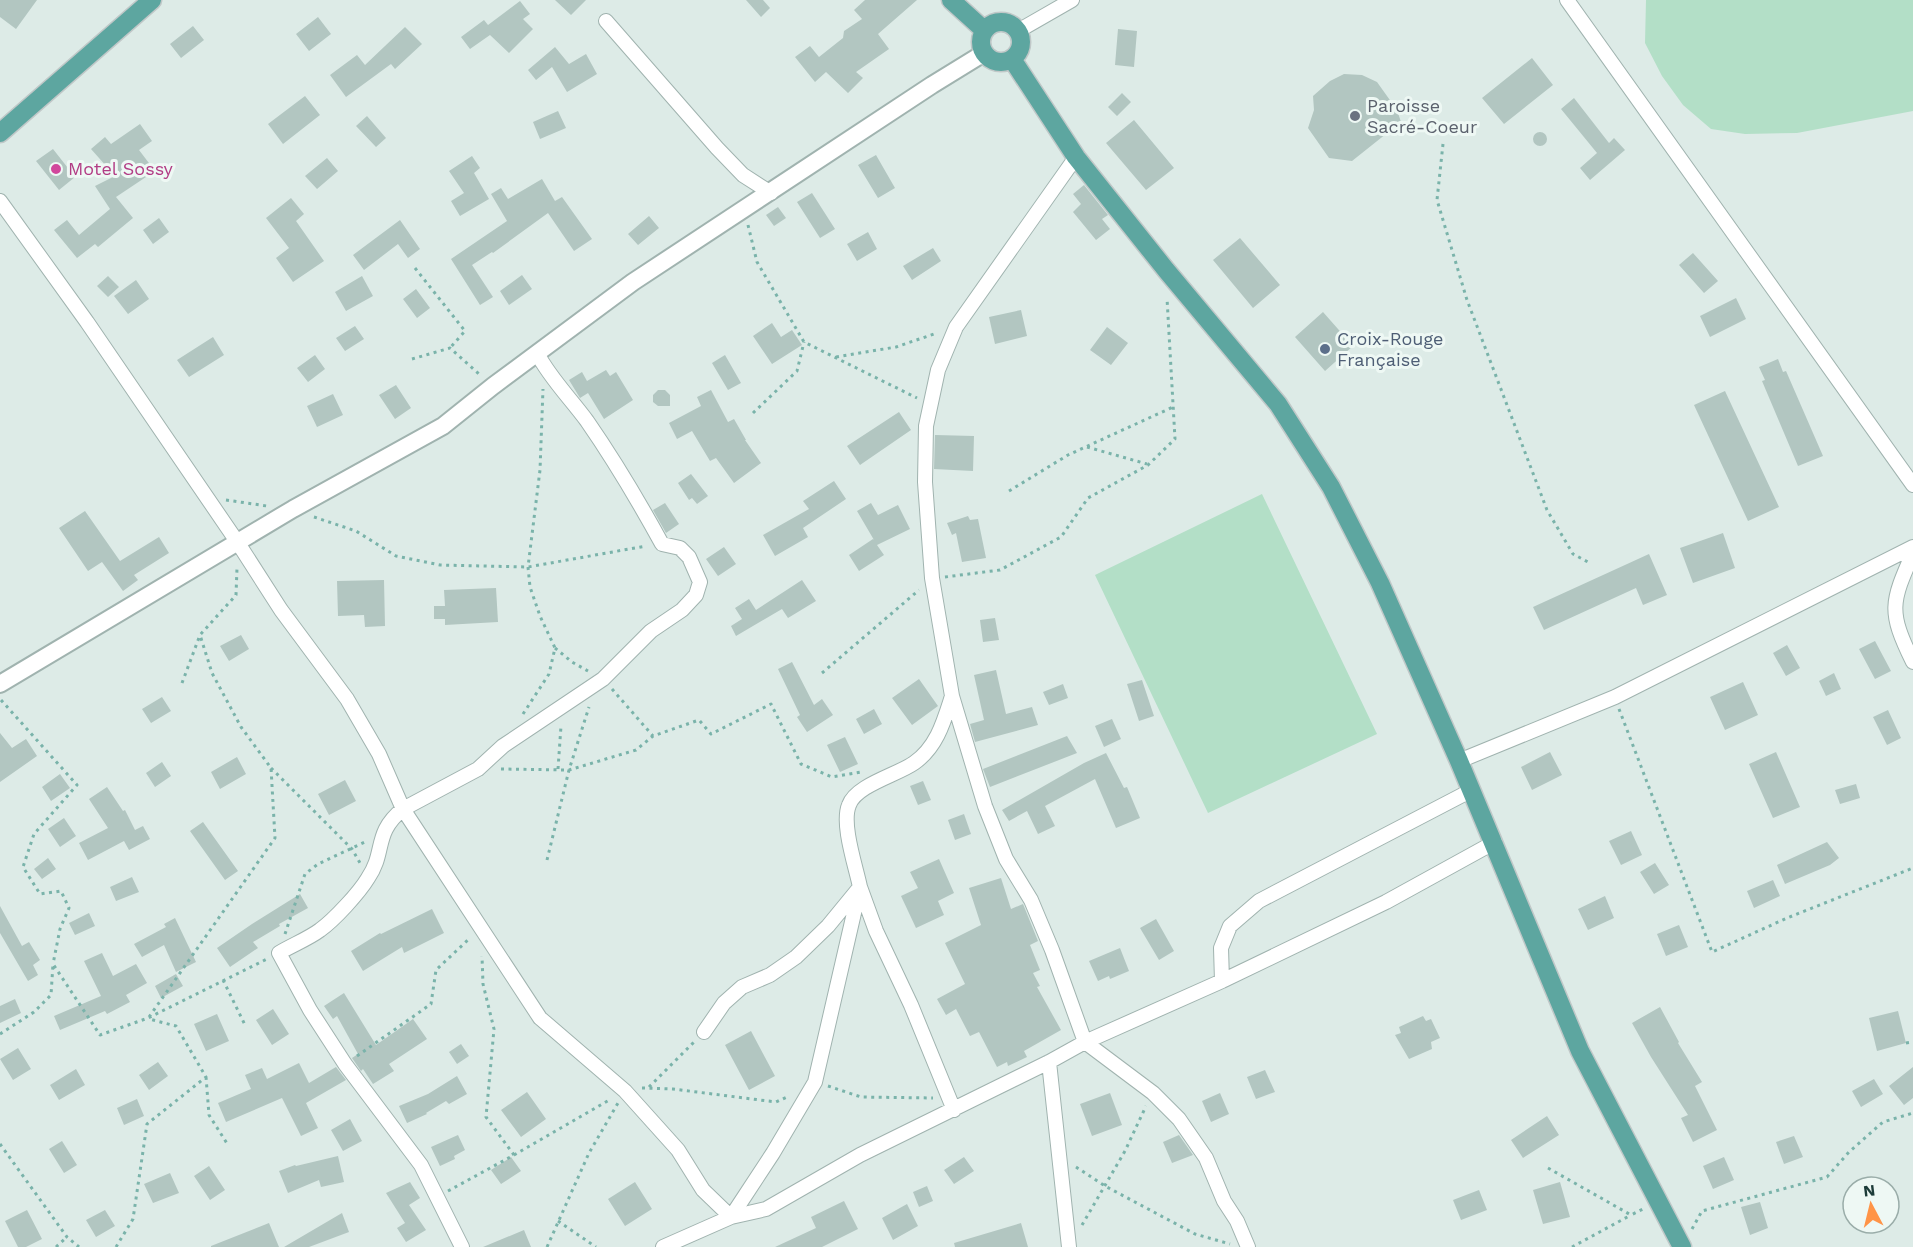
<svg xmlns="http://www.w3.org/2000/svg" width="1913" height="1247" font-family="'Work Sans',sans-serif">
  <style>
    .green { fill: #b3dfc7 }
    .building { fill: #b2c6c1 }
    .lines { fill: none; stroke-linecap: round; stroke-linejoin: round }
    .minor-casing { stroke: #a0b3af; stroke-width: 16 }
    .tertiary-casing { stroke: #a0b3af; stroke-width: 20 }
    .primary-casing { stroke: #c0c8c8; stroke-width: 21 }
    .path { stroke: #7ab3aa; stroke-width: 3; stroke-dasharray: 3 4.5; stroke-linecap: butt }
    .minor { stroke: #fff; stroke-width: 14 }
    .tertiary { stroke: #fff; stroke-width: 16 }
    .primary { stroke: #5da6a0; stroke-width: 18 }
    .worship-dot { fill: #6b7280; stroke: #eef8f4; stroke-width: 2 }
    .hotel-dot { fill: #d1479c; stroke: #eef8f4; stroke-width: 2 }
    .service-dot { fill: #5c6f8a; stroke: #eef8f4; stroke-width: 2 }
    .labels { text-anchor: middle; stroke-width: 6; stroke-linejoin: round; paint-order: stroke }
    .worship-label { font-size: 18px; fill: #5b616d; stroke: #eef8f4; text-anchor: start }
    .hotel-label { font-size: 18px; fill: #b23c85; stroke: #eef8f4; text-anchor: start }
    .service-label { font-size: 18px; fill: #4e5e75; stroke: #eef8f4; text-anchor: start }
  </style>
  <rect width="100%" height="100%" fill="#ddebe7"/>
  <!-- green -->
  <path class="green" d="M 1646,0 L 1913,0 L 1913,111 L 1797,133 L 1745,134 L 1711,129 L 1683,105 L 1662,76 L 1645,43 Z
    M 1262,494 L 1377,734 L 1208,813 L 1095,575 Z"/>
  <!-- building -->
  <path class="building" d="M 0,0 L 37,0 L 16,29 L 0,17 Z
    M 555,0 L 586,0 L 571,15 Z
    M 746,0 L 763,0 L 770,8 L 761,17 Z
    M 865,0 L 917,0 L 878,34 L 889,49 L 856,72 L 863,78 L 848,93 L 826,72 L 815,82 L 795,57 L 810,46 L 819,57 L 843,38 L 844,31 L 862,19 L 854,10 Z
    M 520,1 L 530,14 L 523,19 L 533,29 L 509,53 L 490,35 L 470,49 L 461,37 L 484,20 L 488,25 Z
    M 318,17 L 331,34 L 309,51 L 296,34 Z
    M 193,26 L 204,40 L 181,58 L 170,44 Z
    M 405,27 L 422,44 L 395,69 L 391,64 L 346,97 L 330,75 L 357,55 L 365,65 Z
    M 1118,29 L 1137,31 L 1134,67 L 1115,65 Z
    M 555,47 L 569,64 L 586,54 L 597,74 L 567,92 L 552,67 L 536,80 L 528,70 Z
    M 1532,58 L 1553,85 L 1504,124 L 1482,98 Z
    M 1344,74 L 1362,75 L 1377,82 L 1397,110 L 1401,122 L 1352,161 L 1329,158 L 1308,128 L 1314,110 L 1313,96 L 1330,81 Z
    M 1122,93 L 1131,102 L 1117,116 L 1108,107 Z
    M 305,96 L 320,115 L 283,144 L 268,124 Z
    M 1574,98 L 1609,143 L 1614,138 L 1625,150 L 1590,180 L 1580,168 L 1597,153 L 1561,109 Z
    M 558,111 L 566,128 L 540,139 L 533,122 Z
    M 367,116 L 386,138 L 376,147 L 356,126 Z
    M 1134,120 L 1174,168 L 1146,190 L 1106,143 Z
    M 140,124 L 152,141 L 139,150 L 155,171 L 116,197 L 133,218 L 98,247 L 95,244 L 77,258 L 54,230 L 67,220 L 79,235 L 110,209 L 95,186 L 115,176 L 91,149 L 105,137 L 111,144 Z
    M1533 139a7 7 0 1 1 14 0a7 7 0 1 1-14 0Z
    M 53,149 L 75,177 L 59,190 L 36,161 Z
    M 876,155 L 895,188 L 878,198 L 858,165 Z
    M 472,156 L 480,168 L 474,173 L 489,199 L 460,216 L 451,201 L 464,193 L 449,171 Z
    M 327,158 L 338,171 L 317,189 L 305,176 Z
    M 542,179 L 555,201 L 562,197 L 592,239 L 574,251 L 548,213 L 493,253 L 492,252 L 472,265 L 493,297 L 480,305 L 451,259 L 507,221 L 491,194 L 501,188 L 508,199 Z
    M 1084,185 L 1108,215 L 1102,219 L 1110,229 L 1096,240 L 1073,212 L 1081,204 L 1073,194 Z
    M 812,193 L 835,229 L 820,238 L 797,202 Z
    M 291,198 L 304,214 L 296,221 L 324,261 L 293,282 L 276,258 L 289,248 L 266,218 Z
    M 778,207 L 786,218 L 774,226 L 766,215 Z
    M 649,216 L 659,228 L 638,245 L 628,234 Z
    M 159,218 L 169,232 L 153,244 L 143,230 Z
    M 400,220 L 420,249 L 408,258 L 398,244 L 364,270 L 353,255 Z
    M 868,232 L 877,249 L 857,261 L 847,244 Z
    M 1240,238 L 1280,285 L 1253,308 L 1213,260 Z
    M 933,248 L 941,261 L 912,280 L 903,266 Z
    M 1693,253 L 1718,281 L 1704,293 L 1679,265 Z
    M 522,275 L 532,289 L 509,305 L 500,291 Z
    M 108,276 L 119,287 L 108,297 L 97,286 Z
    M 362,276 L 373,296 L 346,311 L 335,292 Z
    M 136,280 L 149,299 L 128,314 L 114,296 Z
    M 416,289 L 430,308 L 417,318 L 403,299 Z
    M 1736,298 L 1746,319 L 1710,337 L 1700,316 Z
    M 1021,310 L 1027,336 L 995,344 L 989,317 Z
    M 1323,312 L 1353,346 L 1325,371 L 1295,337 Z
    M 772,323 L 781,337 L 792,330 L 802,345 L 772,364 L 753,336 Z
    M 355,326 L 364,339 L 345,351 L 336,338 Z
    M 1107,327 L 1128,343 L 1111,365 L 1090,350 Z
    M 213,337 L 224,355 L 189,377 L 177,360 Z
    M 315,355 L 325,369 L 308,382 L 297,368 Z
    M 725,355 L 741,383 L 728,390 L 712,363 Z
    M 1778,359 L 1783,372 L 1786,371 L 1823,456 L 1798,466 L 1762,381 L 1765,380 L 1759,367 Z
    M 606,370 L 610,376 L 616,372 L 633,400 L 604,419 L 588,393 L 580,398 L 569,380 L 582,372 L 587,381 Z
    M 396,385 L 411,408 L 395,419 L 379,395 Z
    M 658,390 L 665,390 L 670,395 L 670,406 L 658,406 L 653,402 L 653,395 Z
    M 711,390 L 728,422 L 734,419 L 746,440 L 745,440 L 761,463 L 734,483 L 716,458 L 710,461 L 692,431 L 677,439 L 669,423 L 701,406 L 697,397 Z
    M 1725,391 L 1779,507 L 1748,521 L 1694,405 Z
    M 333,394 L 343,415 L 317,427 L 307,406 Z
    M 899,412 L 911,430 L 860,465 L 847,446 Z
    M 935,435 L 974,436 L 973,471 L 934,469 Z
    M 691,474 L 708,496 L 697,504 L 692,498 L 689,500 L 678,483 Z
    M 834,481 L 846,499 L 803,528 L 808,537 L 775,556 L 763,535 L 809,509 L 803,501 Z
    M 665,503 L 679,524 L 666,533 L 653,510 Z
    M 871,503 L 878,515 L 898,505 L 910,529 L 877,545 L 884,555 L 859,571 L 849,555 L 873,539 L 874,540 L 857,511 Z
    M 85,511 L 120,561 L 159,537 L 169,553 L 134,575 L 138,580 L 123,591 L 102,562 L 88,571 L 59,528 Z
    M 968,516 L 970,520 L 978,519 L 986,558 L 962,562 L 956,533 L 952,535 L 947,523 Z
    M 1723,533 L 1735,568 L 1693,583 L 1680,548 Z
    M 724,547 L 736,564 L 718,576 L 706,559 Z
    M 1649,554 L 1667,595 L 1643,605 L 1636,588 L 1544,630 L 1533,607 Z
    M 384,580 L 385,626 L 365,627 L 364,615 L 338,616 L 337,581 Z
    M 802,580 L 816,601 L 788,618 L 782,609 L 736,636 L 731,626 L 742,619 L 735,608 L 749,599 L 756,610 Z
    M 496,588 L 498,622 L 445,625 L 445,619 L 434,619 L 434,606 L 445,606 L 444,590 Z
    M 995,618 L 999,640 L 983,642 L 980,620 Z
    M 241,635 L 249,649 L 229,661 L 220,646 Z
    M 1875,641 L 1891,671 L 1875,679 L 1859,649 Z
    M 1787,645 L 1800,668 L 1786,676 L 1773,653 Z
    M 792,662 L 814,705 L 822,699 L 833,715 L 807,732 L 797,717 L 800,715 L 778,669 Z
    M 996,670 L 1006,714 L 1032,707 L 1038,725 L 975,742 L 970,724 L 984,720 L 974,675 Z
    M 1834,673 L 1841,689 L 1826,696 L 1819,681 Z
    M 919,679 L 938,706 L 912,725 L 892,698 Z
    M 1142,680 L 1154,716 L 1139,721 L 1127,684 Z
    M 1743,682 L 1758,715 L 1725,730 L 1710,697 Z
    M 1063,684 L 1068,698 L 1049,705 L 1043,692 Z
    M 162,697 L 171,711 L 151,723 L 142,709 Z
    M 874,709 L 882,724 L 864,734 L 856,719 Z
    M 1888,710 L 1901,738 L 1887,745 L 1873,717 Z
    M 1112,719 L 1121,739 L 1104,747 L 1095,726 Z
    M 0,733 L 12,748 L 26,739 L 37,756 L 0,782 Z
    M 1067,736 L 1077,753 L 990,787 L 983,769 Z
    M 845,737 L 858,764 L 840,772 L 827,745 Z
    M 1550,752 L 1562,775 L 1532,790 L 1521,767 Z
    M 1776,752 L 1800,807 L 1773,818 L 1749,764 Z
    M 1106,753 L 1124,788 L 1127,787 L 1140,818 L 1116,828 L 1095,779 L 1045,806 L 1055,826 L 1038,834 L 1027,811 L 1009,821 L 1002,810 L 1084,763 Z
    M 237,757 L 246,774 L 220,789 L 211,772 Z
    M 162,762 L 171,776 L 155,787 L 146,773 Z
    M 60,774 L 70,788 L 51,801 L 42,787 Z
    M 345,780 L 356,801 L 329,815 L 318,794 Z
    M 923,781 L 931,800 L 918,805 L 910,786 Z
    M 1856,784 L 1860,798 L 1840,804 L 1835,790 Z
    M 107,787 L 123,811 L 125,810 L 135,830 L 143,826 L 150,839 L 129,850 L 124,841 L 88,860 L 79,843 L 108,828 L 89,799 Z
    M 964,814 L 971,834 L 955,840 L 948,820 Z
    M 64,818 L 76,836 L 60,847 L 48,829 Z
    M 203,822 L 238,871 L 225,880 L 190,831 Z
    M 1631,831 L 1642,855 L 1621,865 L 1609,841 Z
    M 1827,842 L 1839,858 L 1830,865 L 1785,884 L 1777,865 Z
    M 48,858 L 56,869 L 42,879 L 34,869 Z
    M 939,859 L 954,893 L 938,901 L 944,915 L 916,928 L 901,896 L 918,888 L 910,872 Z
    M 1655,863 L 1669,885 L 1654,894 L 1640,872 Z
    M 132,877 L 139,892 L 116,901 L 110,887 Z
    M 1001,878 L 1011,909 L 1023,904 L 1038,941 L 1030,945 L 1040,970 L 1033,973 L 1040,986 L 1037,987 L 1061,1030 L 1024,1051 L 1027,1057 L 1008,1066 L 1007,1062 L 997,1067 L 979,1032 L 970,1036 L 956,1009 L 946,1015 L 937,999 L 965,984 L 945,943 L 981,925 L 969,888 Z
    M 1773,880 L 1780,896 L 1754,908 L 1747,891 Z
    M 300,894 L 308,908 L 279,924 L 280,926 L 253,942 L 258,948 L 230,967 L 217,948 L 252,924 Z
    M 1605,896 L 1614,918 L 1588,930 L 1578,909 Z
    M 0,906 L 22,946 L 29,942 L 40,960 L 33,965 L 38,975 L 28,981 L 0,933 Z
    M 432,909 L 444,933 L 404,953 L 402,947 L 363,971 L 351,951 L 380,933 L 381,934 Z
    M 89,913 L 95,926 L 75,935 L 69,923 Z
    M 175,918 L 196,962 L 176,972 L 164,945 L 142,957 L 134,944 L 166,927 L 164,924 Z
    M 1156,919 L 1174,951 L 1159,960 L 1140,928 Z
    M 1679,925 L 1688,947 L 1666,956 L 1657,934 Z
    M 1120,948 L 1129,971 L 1110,979 L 1109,976 L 1098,981 L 1089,961 Z
    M 102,953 L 113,976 L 136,964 L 147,983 L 126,995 L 130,1002 L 107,1014 L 105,1011 L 60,1030 L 54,1016 L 101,996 L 84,961 Z
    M 176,974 L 183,986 L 161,998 L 155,986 Z
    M 344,993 L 376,1045 L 413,1019 L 427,1039 L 389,1064 L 394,1071 L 373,1084 L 363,1069 L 361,1071 L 352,1058 L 358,1054 L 337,1016 L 333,1019 L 324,1006 Z
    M 15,999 L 21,1013 L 0,1023 L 0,1006 Z
    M 1660,1007 L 1679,1042 L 1678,1043 L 1702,1082 L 1695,1086 L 1717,1130 L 1693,1142 L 1681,1118 L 1688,1115 L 1651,1057 L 1632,1023 Z
    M 273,1009 L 289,1034 L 272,1045 L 256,1020 Z
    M 1898,1011 L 1906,1043 L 1877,1051 L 1869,1018 Z
    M 217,1014 L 229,1041 L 206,1051 L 194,1024 Z
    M 1423,1016 L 1426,1021 L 1431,1019 L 1440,1038 L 1431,1042 L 1432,1049 L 1409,1059 L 1395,1035 L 1401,1033 L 1399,1027 Z
    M 751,1031 L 775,1076 L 749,1090 L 725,1045 Z
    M 461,1044 L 469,1056 L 457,1064 L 449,1052 Z
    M 18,1048 L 31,1069 L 13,1080 L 0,1059 Z
    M 158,1062 L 168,1076 L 149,1090 L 139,1075 Z
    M 299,1063 L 309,1083 L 336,1067 L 346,1080 L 306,1103 L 318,1128 L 301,1136 L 282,1098 L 226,1122 L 218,1103 L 251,1089 L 245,1075 L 262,1068 L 267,1079 Z
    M 1913,1067 L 1913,1098 L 1904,1105 L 1889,1086 Z
    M 76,1069 L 85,1085 L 59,1100 L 50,1085 Z
    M 1265,1070 L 1275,1092 L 1256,1099 L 1247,1077 Z
    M 457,1076 L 467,1094 L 449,1104 L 446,1101 L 426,1113 L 427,1114 L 407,1123 L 399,1106 L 428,1094 Z
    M 1874,1079 L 1883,1094 L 1861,1107 L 1852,1091 Z
    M 527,1092 L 546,1119 L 521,1137 L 501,1110 Z
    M 1110,1093 L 1122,1125 L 1092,1136 L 1080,1104 Z
    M 1220,1093 L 1229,1114 L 1211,1122 L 1202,1101 Z
    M 137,1099 L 144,1116 L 124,1125 L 117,1108 Z
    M 1547,1116 L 1559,1135 L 1523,1158 L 1511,1140 Z
    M 350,1119 L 362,1141 L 343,1151 L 331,1130 Z
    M 458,1135 L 465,1150 L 454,1156 L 455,1159 L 440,1166 L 431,1147 Z
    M 1179,1135 L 1193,1155 L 1172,1163 L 1163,1142 Z
    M 1794,1136 L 1803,1157 L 1784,1164 L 1776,1142 Z
    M 62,1141 L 77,1165 L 64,1173 L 49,1149 Z
    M 338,1156 L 344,1182 L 321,1187 L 319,1180 L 288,1193 L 279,1171 L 295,1165 L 296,1166 Z
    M 511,1157 L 521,1171 L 501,1184 L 491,1170 Z
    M 964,1157 L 974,1171 L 954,1184 L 944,1170 Z
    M 1724,1157 L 1734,1180 L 1713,1189 L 1703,1166 Z
    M 209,1166 L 225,1190 L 210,1200 L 194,1176 Z
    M 170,1173 L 179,1193 L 153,1203 L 144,1184 Z
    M 410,1182 L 420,1198 L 409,1205 L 426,1230 L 406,1242 L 397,1228 L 405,1223 L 386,1193 Z
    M 635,1182 L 652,1209 L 625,1226 L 608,1199 Z
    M 1560,1182 L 1570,1217 L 1543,1224 L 1533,1190 Z
    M 927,1186 L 933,1201 L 919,1207 L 913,1192 Z
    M 1479,1190 L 1487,1210 L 1461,1220 L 1453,1200 Z
    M 844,1201 L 858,1229 L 822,1247 L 775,1247 L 816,1228 L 811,1217 Z
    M 1760,1202 L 1768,1228 L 1750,1235 L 1741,1207 Z
    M 907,1204 L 918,1226 L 893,1240 L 882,1218 Z
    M 27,1210 L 42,1239 L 26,1247 L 18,1247 L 5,1221 Z
    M 105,1210 L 115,1226 L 96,1237 L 86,1220 Z
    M 342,1213 L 349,1232 L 309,1247 L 284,1247 Z
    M 269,1223 L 279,1247 L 211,1247 L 211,1246 Z
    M 1021,1223 L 1028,1247 L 955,1247 L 954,1243 Z
    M 524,1230 L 531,1247 L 483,1247 Z"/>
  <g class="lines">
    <defs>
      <path id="minor" d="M 1567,0 L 1913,485
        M 606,21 L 717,148 L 743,175 L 771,193
        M 1018,31 L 1072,0
        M 1076,157 L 956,327 L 938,370 L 926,426 L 925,482 L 932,578 L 952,696 L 985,806 L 1006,859 L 1031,900 L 1052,950 L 1085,1042 L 1153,1093 L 1179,1119 L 1206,1158 L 1224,1201 L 1237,1221 L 1248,1247
        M 0,201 L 87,322 L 238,543 L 281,610 L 347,699 L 379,754 L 403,809 L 540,1018 L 625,1091 L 678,1150 L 703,1190 L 731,1217 L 766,1209 L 860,1155 L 1049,1062 L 1085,1042 L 1222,981 L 1386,902 L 1495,842
        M 1913,553 C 1891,603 1888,611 1913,662
        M 1459,761 L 1615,697 L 1913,547
        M 1222,981 L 1221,948 L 1230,926 L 1259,901 L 1472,790
        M 704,1032 L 724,1003 L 742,987 L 770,975 L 796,957 L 828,926 L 860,887 C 856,867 841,824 849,805 C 856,785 897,775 914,763 C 937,747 944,721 952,696
        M 1049,1062 L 1069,1247
        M 462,1247 L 421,1165 L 345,1064 L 310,1010 L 279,953 C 292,945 308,939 320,930 C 334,920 359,893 368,878 C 386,852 373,833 403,809 L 478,769 L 503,746 L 603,679 L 651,631 L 682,610 L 696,595 L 700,582 L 689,557 L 680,548 L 662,544 C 639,502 614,460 587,421 C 571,399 549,377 537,353
        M 663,1247 L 731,1217 L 773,1153 L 815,1082 L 860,887 L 876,931 L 911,1005 L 954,1110"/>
      <path id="tertiary" d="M 0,684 L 293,509 L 443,426 L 493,386 L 633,282 L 932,85 L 984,53"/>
      <path id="primary" d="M 951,0 L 984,30
        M981 42a20 20 0 1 1 40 0a20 20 0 1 1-40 0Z
        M 1012,59 L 1076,157 L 1166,270 L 1278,404 L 1331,487 L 1380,583 L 1459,761 L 1580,1051 L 1682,1247
        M 0,133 L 152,0"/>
    </defs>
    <!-- minor casing -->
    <use href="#minor" class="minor-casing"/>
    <!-- tertiary casing -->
    <use href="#tertiary" class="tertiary-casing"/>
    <!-- primary casing -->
    <use href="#primary" class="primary-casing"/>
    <!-- path -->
    <path class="path" d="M 1443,144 L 1437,200 L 1467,300 L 1547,510 L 1573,554 L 1588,562
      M 748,225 L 757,262 L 804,342 L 917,398
      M 415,268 L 465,331 L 450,348
      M 836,357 L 896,347 L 937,333
      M 412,359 L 450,348 L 480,375
      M 753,413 L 797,371 L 804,342
      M 1087,447 L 1147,464
      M 1009,491 L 1068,455 L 1173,407
      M 226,500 L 267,506
      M 314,517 L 356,531 L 396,556 L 440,565 L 528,567 L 646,546
      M 945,577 L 1000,570 L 1061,537 L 1088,498 L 1148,465 L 1175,439 L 1167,298
      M 555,648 L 572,662 L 588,671
      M 822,673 L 919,590
      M 182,683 L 200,635 L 236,595 L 237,568
      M 612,689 L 653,736
      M 1,700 L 77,785 L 34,834 L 23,867 L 40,894 L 61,891 L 69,908 L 60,929 L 53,964
      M 1619,709 L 1712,952 L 1787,918 L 1913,868
      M 523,714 L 549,674 L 555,648 L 540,616 L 530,587 L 528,567 L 540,470 L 543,389
      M 271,768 L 352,849 L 360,863
      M 501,769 L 569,770 L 636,750 L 653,736 L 699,720 L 711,734 L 771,704 L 801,764 L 832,777 L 861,772
      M 558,769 L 561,726
      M 547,860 L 569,770 L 589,707
      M 285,934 L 305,874 L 318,864 L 365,842
      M 223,980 L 245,1025
      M 149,1017 L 275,838 L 271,768 L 241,727 L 212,673 L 200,635
      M 0,1034 L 34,1012 L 51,995 L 53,964 L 100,1035 L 148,1018 L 267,959
      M 1906,1043 L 1913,1042
      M 357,1056 L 431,1004 L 436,970 L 470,938
      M 206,1077 L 209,1115 L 228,1145
      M 828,1086 L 861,1097 L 933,1098
      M 649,1087 L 694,1042
      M 642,1088 L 673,1089 L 776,1102 L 789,1096
      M 0,1144 L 67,1237 L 79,1247
      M 514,1155 L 611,1099
      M 1076,1167 L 1105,1186 L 1195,1234 L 1230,1244
      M 1548,1168 L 1631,1215 L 1645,1208
      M 448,1191 L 514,1155 L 486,1117 L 494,1029 L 483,984 L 482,956
      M 558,1221 L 596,1247
      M 1082,1225 L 1125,1151 L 1146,1106
      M 1692,1229 L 1702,1211 L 1827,1177 L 1849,1152 L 1883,1122 L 1913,1113
      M 56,1247 L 67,1237
      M 116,1247 L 133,1219 L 147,1124 L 206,1077 L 176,1026 L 149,1019
      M 547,1247 L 589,1153 L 618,1103
      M 1572,1247 L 1631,1215"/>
    <!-- minor -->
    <use href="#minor" class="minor"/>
    <!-- tertiary -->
    <use href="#tertiary" class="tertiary"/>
    <!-- primary -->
    <use href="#primary" class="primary"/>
  </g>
  <!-- markers -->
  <circle class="worship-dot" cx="1355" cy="116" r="6"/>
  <circle class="hotel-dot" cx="56" cy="169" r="6"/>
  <circle class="service-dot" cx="1325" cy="349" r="6"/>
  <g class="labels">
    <!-- worship labels -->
    <g class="worship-label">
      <text x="1367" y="112">Paroisse<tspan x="1367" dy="21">Sacré-Coeur</tspan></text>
    </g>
    <!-- hotel labels -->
    <g class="hotel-label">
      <text x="68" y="175">Motel Sossy</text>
    </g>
    <!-- service labels -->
    <g class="service-label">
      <text x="1337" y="345">Croix-Rouge<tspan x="1337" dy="21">Française</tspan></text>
    </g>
  </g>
  <!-- north arrow -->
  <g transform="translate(1871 1205) rotate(353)"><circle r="28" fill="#eef8f4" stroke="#9aada9" stroke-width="1.5"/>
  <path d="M0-4.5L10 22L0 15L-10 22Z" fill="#ff9447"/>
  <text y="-9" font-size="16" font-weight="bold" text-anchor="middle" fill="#1d3c39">N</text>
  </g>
</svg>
